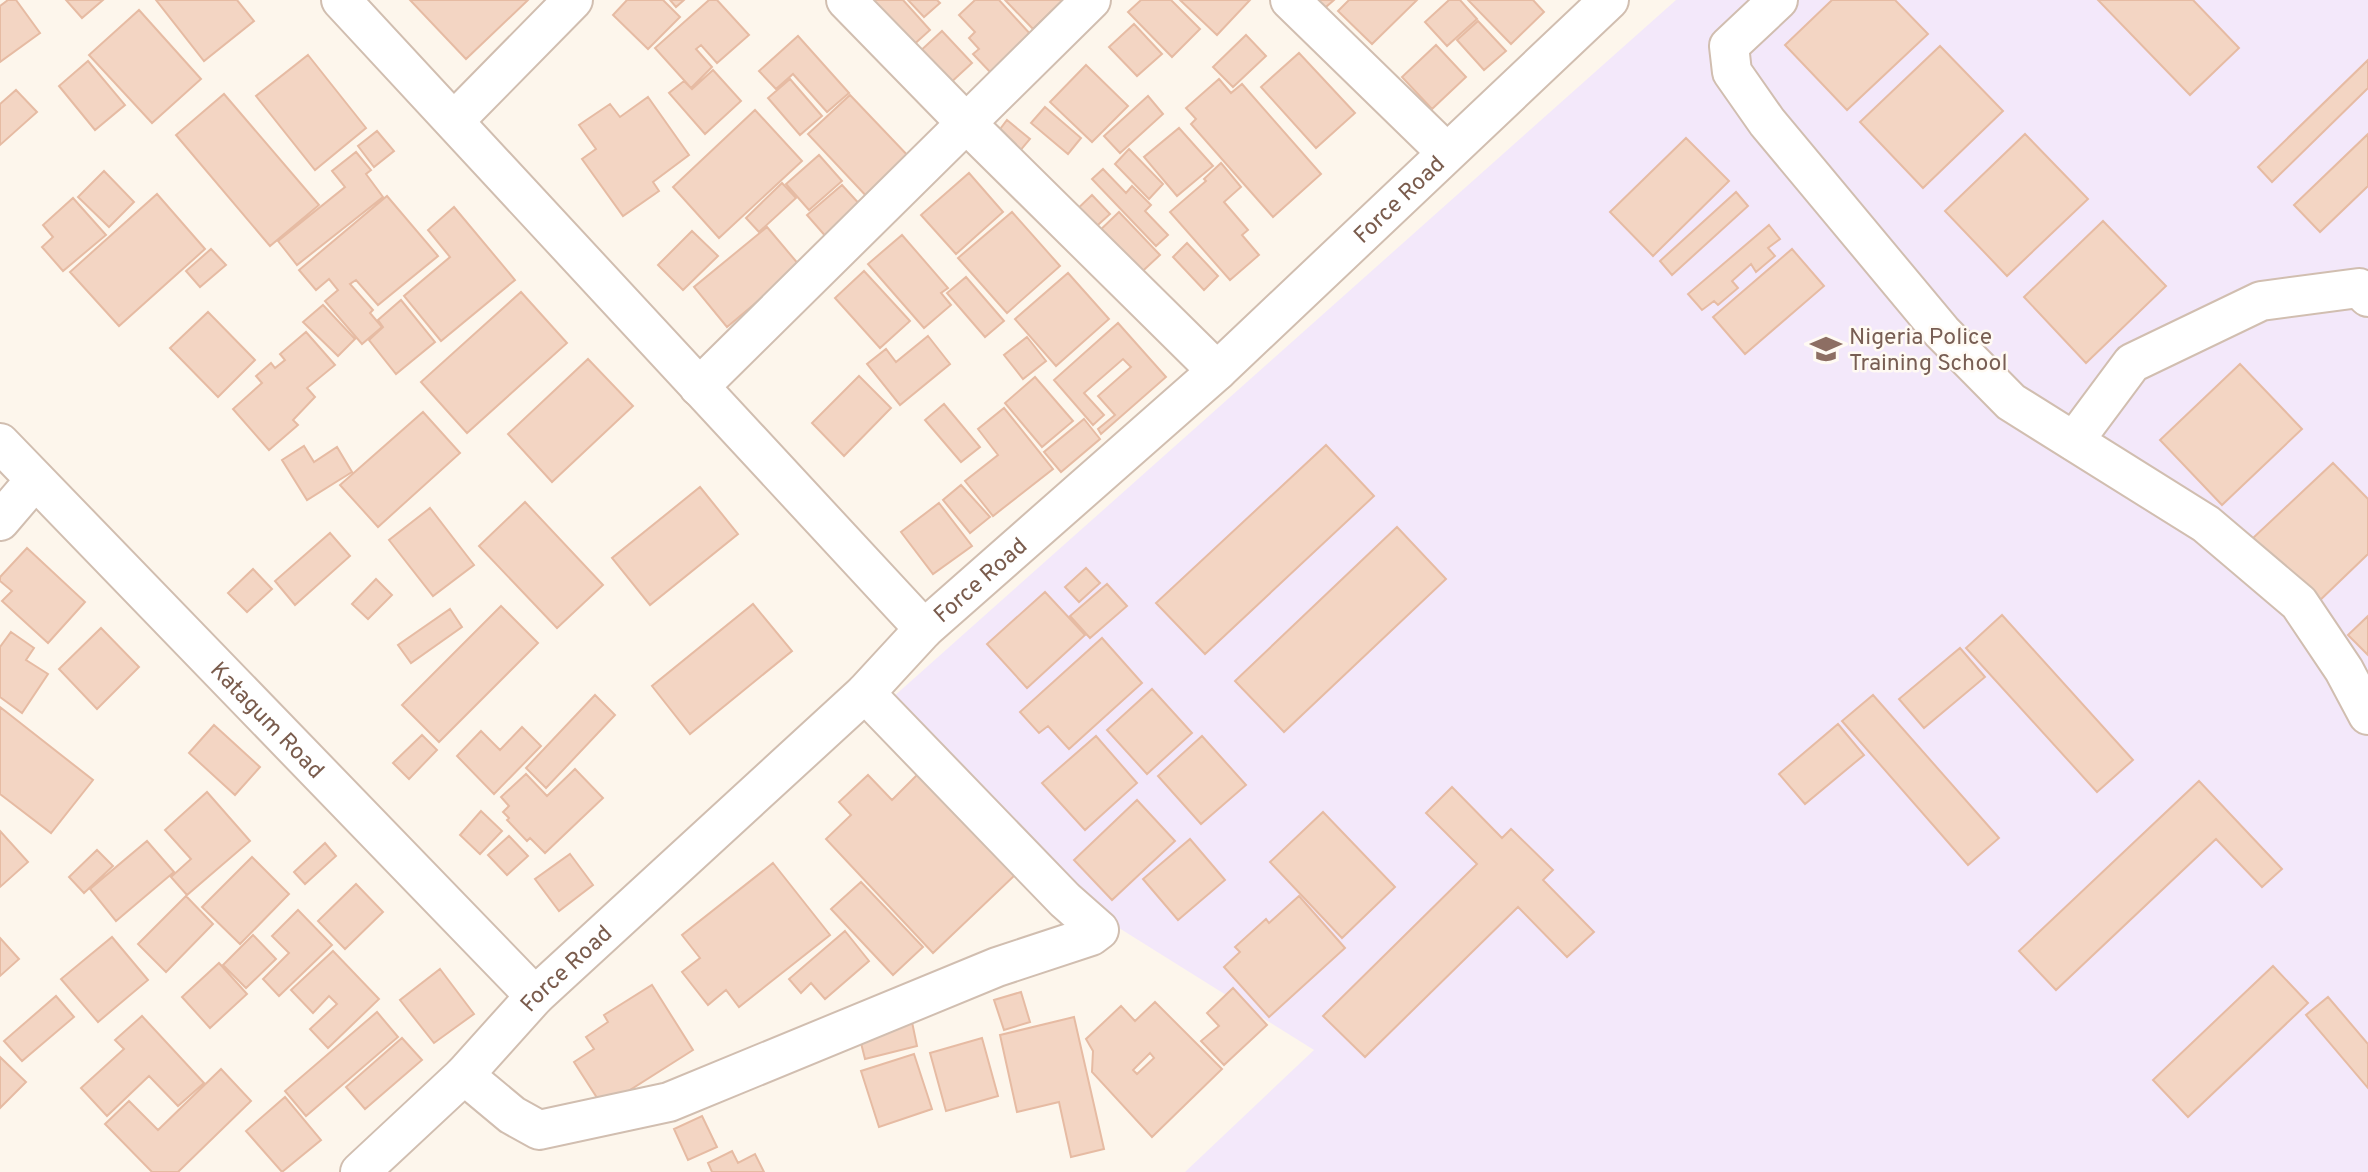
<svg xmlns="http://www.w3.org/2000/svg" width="2368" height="1172" font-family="Overpass,sans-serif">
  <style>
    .education { fill: #f3e8fa }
    .building { fill: #f3d5c3; stroke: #e6bba3; stroke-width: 2; fill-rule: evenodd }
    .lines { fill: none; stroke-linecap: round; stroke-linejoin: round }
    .minor-casing { stroke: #d1beb0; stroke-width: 42 }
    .minor { stroke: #fff; stroke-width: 38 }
    .labels { text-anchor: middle; stroke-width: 5; stroke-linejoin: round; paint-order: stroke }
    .street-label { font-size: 23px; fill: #7a5c4d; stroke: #fffaf3 }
    .education-label { font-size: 23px; fill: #785e54; stroke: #fffaf3; text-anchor: start }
  </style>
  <rect width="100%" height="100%" fill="#fdf6ec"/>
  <!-- education -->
  <path class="education" d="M 1676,0 L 2368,0 L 2368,1172 L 1185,1172 L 1314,1050 L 1095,913 L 892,698 Z"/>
  <!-- building -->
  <path class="building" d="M 8,0 L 16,0 L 40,33 L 0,62 L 0,6 Z
    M 66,0 L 103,0 L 82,18 Z
    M 156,0 L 237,0 L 254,21 L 204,61 Z
    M 410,0 L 528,0 L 466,59 Z
    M 627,0 L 663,0 L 680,17 L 648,49 L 613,15 Z
    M 670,0 L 684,0 L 676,7 Z
    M 709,0 L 717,0 L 749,35 L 717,63 L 701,45 L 696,49 L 712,67 L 691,88 L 655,48 Z
    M 867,0 L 903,0 L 930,30 L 910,48 Z
    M 908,0 L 937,0 L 940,3 L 924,17 Z
    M 975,0 L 999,0 L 1032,36 L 992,74 L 973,54 L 979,49 L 969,38 L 975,32 L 959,15 Z
    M 1005,0 L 1063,0 L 1033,29 Z
    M 1141,0 L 1171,0 L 1200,29 L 1172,57 L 1128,12 Z
    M 1180,0 L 1250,0 L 1217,35 Z
    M 1307,0 L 1334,0 L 1319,13 Z
    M 1349,0 L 1417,0 L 1372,44 L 1338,11 Z
    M 1449,0 L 1460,0 L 1477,19 L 1447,46 L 1425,22 Z
    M 1468,0 L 1533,0 L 1544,12 L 1511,44 Z
    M 1832,0 L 1895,0 L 1928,34 L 1847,110 L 1785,45 Z
    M 2098,0 L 2193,0 L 2239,48 L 2190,95 Z
    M 139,10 L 201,79 L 152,123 L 89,55 Z
    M 1478,21 L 1506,51 L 1484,70 L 1457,40 Z
    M 1134,24 L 1162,54 L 1137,76 L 1109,47 Z
    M 942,31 L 972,63 L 947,86 L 917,54 Z
    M 1246,35 L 1266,56 L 1233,87 L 1213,67 Z
    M 798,36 L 849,93 L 827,112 L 793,74 L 776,89 L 759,71 Z
    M 1436,45 L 1466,77 L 1432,109 L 1402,77 Z
    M 1940,46 L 2003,111 L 1923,188 L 1860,122 Z
    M 1299,53 L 1355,113 L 1316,148 L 1261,87 Z
    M 308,55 L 366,128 L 315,170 L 256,96 Z
    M 2368,60 L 2368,88 L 2272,182 L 2258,167 Z
    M 88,61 L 125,105 L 95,130 L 59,86 Z
    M 1086,65 L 1128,106 L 1092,142 L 1050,102 Z
    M 713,70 L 741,101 L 705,134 L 669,93 L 684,81 L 692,89 Z
    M 790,79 L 822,116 L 800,135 L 768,98 Z
    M 1219,79 L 1231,93 L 1242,84 L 1321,174 L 1273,217 L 1191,124 L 1196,119 L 1186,108 Z
    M 16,90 L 37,112 L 0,145 L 0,104 Z
    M 224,94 L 319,205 L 270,246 L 176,135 Z
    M 850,95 L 912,160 L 870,200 L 808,134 Z
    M 1148,96 L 1163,114 L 1120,153 L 1104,136 Z
    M 648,97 L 689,155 L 653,182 L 659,191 L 623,216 L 582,159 L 596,149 L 579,125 L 610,104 L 620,117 Z
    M 1045,107 L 1081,138 L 1068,154 L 1031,123 Z
    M 755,110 L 802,161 L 719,238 L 673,187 Z
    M 1007,120 L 1030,139 L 1013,159 L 991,141 Z
    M 1179,128 L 1213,166 L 1177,196 L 1144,157 Z
    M 377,131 L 394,151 L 374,167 L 358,146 Z
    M 2025,134 L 2088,199 L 2007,276 L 1945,211 Z
    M 2368,134 L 2368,186 L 2320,232 L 2294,205 Z
    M 1686,138 L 1729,181 L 1653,256 L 1610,212 Z
    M 1129,149 L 1163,184 L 1149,199 L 1115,164 Z
    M 356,152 L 371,170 L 366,174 L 383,197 L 297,265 L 278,241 L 345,187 L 332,171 Z
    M 819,155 L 842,181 L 809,210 L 786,184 Z
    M 1221,163 L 1241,187 L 1224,202 L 1248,230 L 1242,235 L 1259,255 L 1230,280 L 1170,212 L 1206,181 L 1204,179 Z
    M 1103,169 L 1126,193 L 1132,186 L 1151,205 L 1145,211 L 1168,235 L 1156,246 L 1092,179 Z
    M 104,171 L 134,202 L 109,227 L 78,197 Z
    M 969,173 L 1003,212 L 956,254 L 921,215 Z
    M 782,183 L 796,198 L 759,232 L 746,218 Z
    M 842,185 L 863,208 L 828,239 L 807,215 Z
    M 1736,192 L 1748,206 L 1672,275 L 1660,261 Z
    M 157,194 L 205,249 L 119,326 L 70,272 Z
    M 1092,195 L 1110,214 L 1089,233 L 1071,215 Z
    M 387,196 L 438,256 L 378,305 L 356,280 L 350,284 L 373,310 L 370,313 L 382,327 L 362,344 L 325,301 L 338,290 L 329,279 L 316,290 L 299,270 Z
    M 73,198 L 106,235 L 63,271 L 42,247 L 53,237 L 43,225 Z
    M 454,207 L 515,280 L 441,341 L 404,296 L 450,257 L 428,230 Z
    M 1012,212 L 1060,266 L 1007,313 L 958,258 Z
    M 1119,212 L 1160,255 L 1134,279 L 1094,236 Z
    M 2103,221 L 2166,286 L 2086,363 L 2024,297 Z
    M 1769,225 L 1780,239 L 1768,248 L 1775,256 L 1756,272 L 1751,264 L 1732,281 L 1738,288 L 1718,305 L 1714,301 L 1702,310 L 1688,294 Z
    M 767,227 L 800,266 L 727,327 L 694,287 Z
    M 692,231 L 718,256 L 683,290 L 658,265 Z
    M 902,235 L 948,288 L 941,293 L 951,305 L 924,328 L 868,264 Z
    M 1187,243 L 1218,276 L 1204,290 L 1173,257 Z
    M 211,249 L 226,265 L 200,287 L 186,271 Z
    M 1792,249 L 1824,286 L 1745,354 L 1713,317 Z
    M 864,271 L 910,321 L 880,348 L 835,298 Z
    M 1068,273 L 1109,319 L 1056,366 L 1015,319 Z
    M 966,277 L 1004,321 L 985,337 L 947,293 Z
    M 521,292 L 567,343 L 467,433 L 421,382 Z
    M 401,300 L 435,342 L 396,374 L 369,340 L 383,327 L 378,320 Z
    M 323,305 L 355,339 L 338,356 L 303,322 Z
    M 208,312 L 255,360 L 218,397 L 170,348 Z
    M 1118,323 L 1166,377 L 1101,434 L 1098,429 L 1115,415 L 1098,396 L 1131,367 L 1123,359 L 1084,393 L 1104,415 L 1093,425 L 1054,380 Z
    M 306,332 L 335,365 L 307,388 L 315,397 L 293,420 L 298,425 L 269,450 L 233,409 L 262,383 L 256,376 L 271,363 L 275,368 L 285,360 L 280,354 Z
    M 928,336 L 950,364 L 900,405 L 867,364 L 886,349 L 896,362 Z
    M 1027,337 L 1046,361 L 1023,379 L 1004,355 Z
    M 588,359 L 633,406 L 552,482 L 508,434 Z
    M 2240,364 L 2302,429 L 2222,505 L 2160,440 Z
    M 859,376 L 891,408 L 844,456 L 812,423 Z
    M 1035,377 L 1073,421 L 1042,447 L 1005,403 Z
    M 944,404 L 980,447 L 961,462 L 925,420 Z
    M 1004,408 L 1053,469 L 993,516 L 965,481 L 998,455 L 978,429 Z
    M 423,412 L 460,453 L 378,527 L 340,485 Z
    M 1084,419 L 1100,439 L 1061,472 L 1044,452 Z
    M 1326,445 L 1374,496 L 1205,654 L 1156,603 Z
    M 304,446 L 314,462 L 337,447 L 352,472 L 307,500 L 282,460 Z
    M 2333,463 L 2368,499 L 2368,554 L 2316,604 L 2253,538 Z
    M 961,485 L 990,517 L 970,533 L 943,500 Z
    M 700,487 L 738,534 L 650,605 L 612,558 Z
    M 525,502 L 603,585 L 557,628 L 479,546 Z
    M 939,503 L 972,546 L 933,574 L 901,532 Z
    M 430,508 L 474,565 L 433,596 L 389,540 Z
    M 1397,527 L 1446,579 L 1284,732 L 1235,681 Z
    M 330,533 L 350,556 L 295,605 L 275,581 Z
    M 27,548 L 85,602 L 48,643 L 2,601 L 12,591 L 0,581 L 0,577 Z
    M 1086,568 L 1100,583 L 1079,602 L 1065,587 Z
    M 253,569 L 272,589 L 247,612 L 228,593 Z
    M 376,579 L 392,595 L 368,619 L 352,604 Z
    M 1107,584 L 1127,606 L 1090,638 L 1070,616 Z
    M 1045,592 L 1085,635 L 1027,688 L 987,644 Z
    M 753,604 L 792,651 L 690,734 L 652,686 Z
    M 501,606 L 538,643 L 439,742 L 402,705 Z
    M 450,609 L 462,627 L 411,663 L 398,645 Z
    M 2002,615 L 2133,760 L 2097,792 L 1966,648 Z
    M 2368,616 L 2368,655 L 2348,635 Z
    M 101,628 L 139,667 L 97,709 L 59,669 Z
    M 11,632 L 34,648 L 26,660 L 48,674 L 22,713 L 0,697 L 0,647 Z
    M 1102,638 L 1142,683 L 1069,749 L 1048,726 L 1039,733 L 1020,712 Z
    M 1960,648 L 1985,677 L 1924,728 L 1899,699 Z
    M 1152,689 L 1192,733 L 1147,774 L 1107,730 Z
    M 595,695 L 615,715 L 546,788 L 526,768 Z
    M 1873,695 L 1999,838 L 1968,865 L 1842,721 Z
    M 0,707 L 93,780 L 51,833 L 0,794 Z
    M 1838,724 L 1864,755 L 1805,804 L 1779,774 Z
    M 214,725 L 260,767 L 235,795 L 189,753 Z
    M 522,727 L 541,746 L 494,794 L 457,756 L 481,731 L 500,750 Z
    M 422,735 L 437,750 L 409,779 L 393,763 Z
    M 1096,736 L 1137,783 L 1085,830 L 1042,783 Z
    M 1202,736 L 1246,785 L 1201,824 L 1158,776 Z
    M 575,769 L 603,798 L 545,853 L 530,838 L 527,841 L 507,820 L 509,818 L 503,812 L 509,806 L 501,797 L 526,774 L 547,796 Z
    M 918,774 L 1015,875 L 933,953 L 826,839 L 851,815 L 839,802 L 868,775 L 892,800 Z
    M 2199,781 L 2282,869 L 2262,887 L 2216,839 L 2056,990 L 2019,951 Z
    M 1452,787 L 1502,838 L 1511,829 L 1553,870 L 1543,880 L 1594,932 L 1567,957 L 1518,907 L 1365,1057 L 1323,1016 L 1477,864 L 1426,813 Z
    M 207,792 L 250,841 L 187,895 L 171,877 L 191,859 L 165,830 Z
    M 1137,800 L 1175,841 L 1112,900 L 1074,860 Z
    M 481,811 L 502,831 L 480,854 L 460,835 Z
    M 1323,812 L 1395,887 L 1342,938 L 1270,862 Z
    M 0,831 L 28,862 L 0,887 Z
    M 509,836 L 528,856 L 507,875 L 488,855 Z
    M 1190,839 L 1225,880 L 1178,920 L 1143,879 Z
    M 147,841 L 174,872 L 116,921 L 90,889 Z
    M 325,843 L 336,856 L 305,884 L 294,872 Z
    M 97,850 L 113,866 L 84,893 L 69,877 Z
    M 570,854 L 593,885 L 559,911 L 535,879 Z
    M 252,857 L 289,894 L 240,944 L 202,907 Z
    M 773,863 L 830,935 L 739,1007 L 726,990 L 708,1005 L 682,972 L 700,958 L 682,935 Z
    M 861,882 L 923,947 L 893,975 L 831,909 Z
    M 356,884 L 383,912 L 345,949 L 318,921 Z
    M 186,896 L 213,924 L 166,972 L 138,944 Z
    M 1299,896 L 1345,948 L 1269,1017 L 1224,967 L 1240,952 L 1235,947 L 1266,919 L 1269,923 Z
    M 298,910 L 332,945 L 279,996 L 263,979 L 289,953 L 272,936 Z
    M 845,931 L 869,961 L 825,999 L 811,983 L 801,993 L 789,979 Z
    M 253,935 L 276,959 L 246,988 L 223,965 Z
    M 112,937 L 148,980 L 98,1022 L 61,979 Z
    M 0,938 L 19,959 L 0,976 Z
    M 333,951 L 379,999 L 328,1048 L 310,1029 L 337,1004 L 329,996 L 313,1013 L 291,990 Z
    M 219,963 L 247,994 L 210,1028 L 182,997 Z
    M 2273,966 L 2308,1003 L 2188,1117 L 2153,1080 Z
    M 440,969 L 474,1014 L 434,1043 L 400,1000 Z
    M 652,985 L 693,1050 L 603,1107 L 574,1062 L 594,1049 L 586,1037 L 608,1022 L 604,1015 Z
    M 1233,988 L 1267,1025 L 1224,1065 L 1201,1041 L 1219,1026 L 1207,1013 Z
    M 1021,992 L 1030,1022 L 1004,1030 L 994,1000 Z
    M 56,996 L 74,1017 L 22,1061 L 4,1041 Z
    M 2328,997 L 2368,1044 L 2368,1088 L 2306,1015 Z
    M 1155,1002 L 1222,1069 L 1152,1137 L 1092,1072 L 1093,1051 L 1086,1039 L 1121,1006 L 1135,1021 ZM 1150,1053 L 1154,1058 L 1137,1074 L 1133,1070 Z
    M 377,1012 L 398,1037 L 306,1116 L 285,1091 Z
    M 142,1016 L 204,1083 L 178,1106 L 149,1076 L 107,1116 L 81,1088 L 124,1049 L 115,1040 Z
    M 1074,1017 L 1104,1149 L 1071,1157 L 1059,1102 L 1017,1112 L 1000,1035 Z
    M 912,1022 L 917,1046 L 865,1059 L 859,1035 Z
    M 402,1038 L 422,1060 L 365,1109 L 346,1087 Z
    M 982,1038 L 998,1096 L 946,1111 L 930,1053 Z
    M 914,1054 L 932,1109 L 879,1127 L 861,1071 Z
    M 0,1057 L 26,1082 L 0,1108 Z
    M 221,1069 L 251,1101 L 178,1172 L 152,1172 L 105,1124 L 129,1101 L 158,1130 Z
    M 285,1097 L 321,1140 L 282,1172 L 246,1131 Z
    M 702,1116 L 717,1147 L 688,1160 L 674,1129 Z
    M 732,1151 L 738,1163 L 755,1154 L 764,1172 L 712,1172 L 708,1163 Z"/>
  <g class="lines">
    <defs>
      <g id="minor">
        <path d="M 341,0 L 924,629"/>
        <path d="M 846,0 L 966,123 L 1217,371"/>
        <path d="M 1290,0 L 1446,152"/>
        <path d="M 1778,0 L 1729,46 L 1732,72 L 1767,122 L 1942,332 L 2011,402 L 2206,524 L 2299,603 L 2344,670 L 2368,715"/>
        <path d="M 454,121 L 573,0"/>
        <path d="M 699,387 L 1091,0"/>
        <path d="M 2074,441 L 2132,363 L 2261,301 L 2359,288 L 2368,297"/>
        <path id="s1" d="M 0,443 L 535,996"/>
        <path d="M 0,521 L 35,480"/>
        <path d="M 464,1075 L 512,1115 L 539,1130 L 669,1102 L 997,967 L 1091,936 L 1099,930 L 1065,900 L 865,693"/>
        <path id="s2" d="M 360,1172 L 464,1075 L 535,996 L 865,693 L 924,629 L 1217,371 L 1609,0"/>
      </g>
    </defs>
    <!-- minor casing -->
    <use href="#minor" class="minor-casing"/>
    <!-- minor -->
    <use href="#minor" class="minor"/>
  </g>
  <!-- icons -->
  <defs>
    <symbol id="university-bare" viewBox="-9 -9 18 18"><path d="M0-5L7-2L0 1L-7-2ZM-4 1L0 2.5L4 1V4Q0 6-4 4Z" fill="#8d6e63" stroke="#fffaf3" stroke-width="2.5" paint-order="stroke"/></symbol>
  </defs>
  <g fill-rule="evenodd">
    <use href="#university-bare" x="1804" y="327" width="44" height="44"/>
  </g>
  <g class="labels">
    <!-- street labels -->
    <g class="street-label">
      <text dy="8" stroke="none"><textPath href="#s2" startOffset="1424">Force Road</textPath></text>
      <text dy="8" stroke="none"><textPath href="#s2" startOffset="858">Force Road</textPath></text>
      <text dy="8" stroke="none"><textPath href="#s1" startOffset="385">Katagum Road</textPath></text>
      <text dy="8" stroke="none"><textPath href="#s2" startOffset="290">Force Road</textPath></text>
    </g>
    <!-- education labels -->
    <g class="education-label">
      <text x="1849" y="344">Nigeria Police<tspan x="1849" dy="26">Training School</tspan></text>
    </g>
  </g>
</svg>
